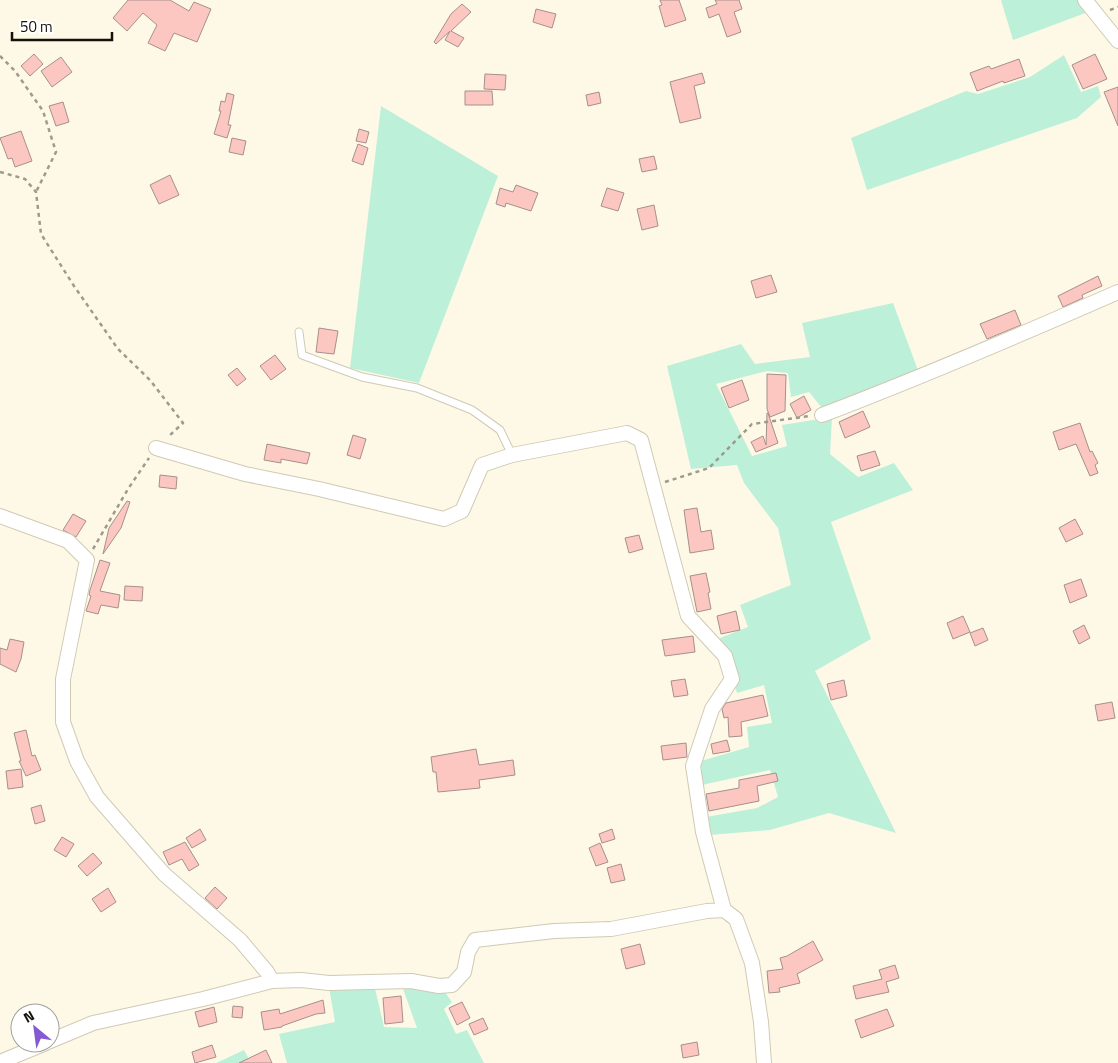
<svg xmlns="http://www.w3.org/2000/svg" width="1118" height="1063" font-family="'Titillium Web',sans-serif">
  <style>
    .green { fill: #bdf0d8 }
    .building { fill: #fdc7c1; stroke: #a78f8c }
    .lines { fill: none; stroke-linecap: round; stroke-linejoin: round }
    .service-casing { stroke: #cfcab4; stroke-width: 9 }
    .minor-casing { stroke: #cfcab4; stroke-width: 16 }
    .path { stroke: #9e9a8c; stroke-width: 2.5; stroke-dasharray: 4 4; stroke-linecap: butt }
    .service { stroke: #fff; stroke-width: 7 }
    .minor { stroke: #fff; stroke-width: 14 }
  </style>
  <rect width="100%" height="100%" fill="#fef9e7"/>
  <!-- green -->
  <path class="green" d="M 1001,0 L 1078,0 L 1088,12 L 1013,40 Z
    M 1064,55 L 1081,92 L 1098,86 L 1101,97 L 1077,118 L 867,190 L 851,138 L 966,91 L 978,94 L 1030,77 Z
    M 381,106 L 498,176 L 419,383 L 350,368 Z
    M 893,303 L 919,373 L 822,408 L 809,392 L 791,397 L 788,373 L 767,371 L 716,384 L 752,456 L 787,446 L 782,425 L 832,417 L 830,454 L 858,477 L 894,463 L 913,490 L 831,522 L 871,639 L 815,671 L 896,833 L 829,813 L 770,830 L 710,835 L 706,817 L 757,808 L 778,797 L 770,770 L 702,785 L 701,761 L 749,747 L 747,727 L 772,723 L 764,685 L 737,693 L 720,638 L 748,627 L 740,605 L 791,585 L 778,528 L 744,483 L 737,465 L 691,469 L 667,366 L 741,344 L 755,364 L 810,357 L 802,323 Z
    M 374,984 L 384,1027 L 417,1028 L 402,986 L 444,991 L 452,1002 L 444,1009 L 456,1034 L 467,1030 L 484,1063 L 287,1063 L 279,1034 L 335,1022 L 329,987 Z
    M 244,1050 L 251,1063 L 216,1063 Z"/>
  <!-- building -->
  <path class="building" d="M 128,0 L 170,0 L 189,11 L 194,2 L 211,9 L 197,42 L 174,33 L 165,51 L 148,43 L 157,25 L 143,13 L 127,31 L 113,18 Z
    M 660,0 L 679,0 L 686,20 L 665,27 L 659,6 L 662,5 Z
    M 715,0 L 739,0 L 742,9 L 734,12 L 741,32 L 727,37 L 719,14 L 709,18 L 706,8 L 717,4 Z
    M 462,4 L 471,12 L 451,31 L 464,38 L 458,47 L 445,40 L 450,31 L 436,44 L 434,42 L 451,14 Z
    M 536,9 L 556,14 L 552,28 L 533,22 Z
    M 34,54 L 43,64 L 30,76 L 21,66 Z
    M 1095,54 L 1107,79 L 1083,89 L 1072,65 Z
    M 61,57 L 72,72 L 52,87 L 41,71 Z
    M 1019,59 L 1025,76 L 1004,83 L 1003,81 L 977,91 L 970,73 L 989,66 L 991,69 Z
    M 702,73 L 705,83 L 694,86 L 701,118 L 680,123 L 670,82 Z
    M 485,74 L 506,75 L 505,90 L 484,89 Z
    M 1118,87 L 1118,126 L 1104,92 Z
    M 465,91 L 492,91 L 493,105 L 465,105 Z
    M 599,92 L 601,103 L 588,106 L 586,95 Z
    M 227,93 L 234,95 L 228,125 L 231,125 L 227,138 L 214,134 L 221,111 L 219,111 L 221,101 L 225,102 Z
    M 63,102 L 69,122 L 56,126 L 49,106 Z
    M 359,129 L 369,132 L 366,143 L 356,141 Z
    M 21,131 L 32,161 L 15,167 L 12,158 L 8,159 L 0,138 Z
    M 232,138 L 246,141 L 243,155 L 229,152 Z
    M 358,144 L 368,148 L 363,165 L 352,161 Z
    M 654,156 L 657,169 L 642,172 L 639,159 Z
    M 170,175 L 179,195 L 159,204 L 150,185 Z
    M 516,185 L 538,193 L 531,211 L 506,203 L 505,207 L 496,204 L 500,188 L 513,192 Z
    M 607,188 L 624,193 L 618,211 L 601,206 Z
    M 654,205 L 658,226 L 642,230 L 637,209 Z
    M 771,275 L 777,292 L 756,298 L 751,281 Z
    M 1098,276 L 1102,286 L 1082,295 L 1083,298 L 1063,307 L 1058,296 Z
    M 1015,310 L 1021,325 L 987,339 L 980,324 Z
    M 319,328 L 338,331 L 334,354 L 316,352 Z
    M 275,355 L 286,369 L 271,380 L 260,366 Z
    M 237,368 L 246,379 L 237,386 L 228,375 Z
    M 767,374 L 786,375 L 785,411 L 770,417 L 767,409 Z
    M 742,380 L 749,400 L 729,408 L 721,388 Z
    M 804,396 L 811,410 L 797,418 L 790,404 Z
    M 863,411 L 870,427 L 845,438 L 839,422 Z
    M 767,413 L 768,413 L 778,443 L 756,452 L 751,442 L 763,436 L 766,445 Z
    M 1080,423 L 1090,452 L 1092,451 L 1098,463 L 1095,465 L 1098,473 L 1090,476 L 1076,444 L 1059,450 L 1053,432 Z
    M 353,435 L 366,439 L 360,459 L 347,455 Z
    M 267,444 L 310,453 L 307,464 L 281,459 L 281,463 L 264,460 Z
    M 875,451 L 880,465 L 861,471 L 857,456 Z
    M 160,475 L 177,477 L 176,489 L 159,487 Z
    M 127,501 L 130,502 L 121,528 L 103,554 L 109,528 Z
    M 697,508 L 701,532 L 711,530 L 714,549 L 690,553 L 684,510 Z
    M 73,514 L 86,521 L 76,537 L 63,530 Z
    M 1075,519 L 1083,534 L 1066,542 L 1059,528 Z
    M 639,535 L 643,549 L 629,553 L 625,538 Z
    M 100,560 L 110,563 L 100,591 L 120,595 L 118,608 L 101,605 L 98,614 L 86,611 L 91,596 L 89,595 L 90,590 Z
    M 706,573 L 710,592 L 708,593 L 711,609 L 697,612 L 690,576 Z
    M 1081,579 L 1087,596 L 1070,603 L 1064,585 Z
    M 125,586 L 143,587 L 142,601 L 124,600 Z
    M 736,611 L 740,630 L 721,634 L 717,616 Z
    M 963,616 L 970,632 L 953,639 L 947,623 Z
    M 1084,625 L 1090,638 L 1079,644 L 1073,631 Z
    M 983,628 L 988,640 L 975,646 L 970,633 Z
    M 693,636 L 695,652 L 665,656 L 662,640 Z
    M 10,639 L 24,642 L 21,659 L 16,672 L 0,664 L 0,648 L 7,650 Z
    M 685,679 L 688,695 L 674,697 L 671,681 Z
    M 844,680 L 847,696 L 831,700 L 827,684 Z
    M 763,695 L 768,716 L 741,722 L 742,736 L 729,737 L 728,717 L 724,718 L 722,709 L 726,703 Z
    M 1112,702 L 1115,718 L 1098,721 L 1095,705 Z
    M 26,730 L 32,756 L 35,755 L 41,770 L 26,776 L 19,761 L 21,761 L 14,733 Z
    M 727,740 L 730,751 L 713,754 L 711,744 Z
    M 686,743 L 687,757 L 663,760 L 661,746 Z
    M 476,749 L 479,765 L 513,760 L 515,775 L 479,780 L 480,788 L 438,792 L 436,772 L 433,772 L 431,757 Z
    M 21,769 L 23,787 L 8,789 L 6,771 Z
    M 776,773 L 778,781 L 757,786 L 759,801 L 709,811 L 706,794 L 739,788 L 739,780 Z
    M 41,805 L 45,821 L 35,824 L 31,808 Z
    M 200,829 L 206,840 L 192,848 L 186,838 Z
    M 612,829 L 615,839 L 602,843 L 599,834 Z
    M 62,837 L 74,844 L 66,857 L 54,850 Z
    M 185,842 L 199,865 L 189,871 L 182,859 L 169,865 L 163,852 Z
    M 600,843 L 608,862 L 596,866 L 589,848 Z
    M 93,853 L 102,863 L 87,876 L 78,866 Z
    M 621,864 L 625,880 L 611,883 L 607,868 Z
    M 215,887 L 227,898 L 217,909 L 205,898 Z
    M 108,888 L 116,902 L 101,912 L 92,899 Z
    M 813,941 L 823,960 L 797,974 L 800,983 L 779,988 L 780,992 L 769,993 L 767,971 L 783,969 L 780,958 L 787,956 Z
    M 640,944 L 645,964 L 626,969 L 621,949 Z
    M 895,965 L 899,978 L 886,982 L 889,992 L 856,999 L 853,986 L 882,979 L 879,970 Z
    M 401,996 L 403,1022 L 385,1024 L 383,998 Z
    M 323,1000 L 325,1013 L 316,1014 L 282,1026 L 282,1027 L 264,1030 L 261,1012 L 279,1009 L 280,1014 Z
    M 462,1002 L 470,1018 L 457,1025 L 449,1008 Z
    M 233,1006 L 243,1007 L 242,1018 L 232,1017 Z
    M 214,1007 L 217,1022 L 199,1027 L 195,1012 Z
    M 887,1009 L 894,1026 L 861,1038 L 855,1020 Z
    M 483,1018 L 488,1029 L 474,1035 L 469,1024 Z
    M 697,1042 L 699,1055 L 683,1058 L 681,1045 Z
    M 212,1045 L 216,1057 L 195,1063 L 192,1052 Z
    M 266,1050 L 272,1063 L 239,1063 Z"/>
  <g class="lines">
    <defs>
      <path id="service" d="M 299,332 L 302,355 L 362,377 L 417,388 L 472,410 L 500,430 L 512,455"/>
      <path id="minor" d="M 1085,0 L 1118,41
        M 822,415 C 922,377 1020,335 1118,292
        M 156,448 L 245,474 L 319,489 L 444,519 L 462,511 L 482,465 L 512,455 L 627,433 L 641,440 L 688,616 L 725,656 L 732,679 L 712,709 L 693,766 L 703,832 L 724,910
        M 0,516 L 68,541 L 87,560 L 63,679 L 63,722 L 77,761 L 97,797 L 164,874 L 240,940 L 267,972 L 272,981 L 301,980 L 329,983 L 411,981 L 439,986 L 452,985 L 464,972 L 468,952 L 475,940 L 554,931 L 611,929 L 707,911 L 724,910 L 736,919 L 752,963 L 761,1022 L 764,1063
        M 50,1041 L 93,1023 L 203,999 L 272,981
        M 0,1062 L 46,1043"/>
    </defs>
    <!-- service casing -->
    <use href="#service" class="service-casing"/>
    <!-- minor casing -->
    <use href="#minor" class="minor-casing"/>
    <!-- path -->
    <path class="path" d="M 1110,10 L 1118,7
      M 0,56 L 15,71 L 43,111 L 56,152 L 36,192
      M 0,172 L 25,179 L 36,192 L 41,234 L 74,286 L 118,349 L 150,380 L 183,423 L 168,437
      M 665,482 L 709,468 L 752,424 L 810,416
      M 93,549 L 128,489 L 149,458"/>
    <!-- service -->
    <use href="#service" class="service"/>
    <!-- minor -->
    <use href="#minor" class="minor"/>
  </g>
  <!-- north arrow -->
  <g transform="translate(35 1028) rotate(331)"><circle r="24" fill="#ffffff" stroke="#a1a09d"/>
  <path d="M0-4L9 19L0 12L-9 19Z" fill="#845ad4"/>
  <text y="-8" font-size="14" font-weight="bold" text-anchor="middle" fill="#13110a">N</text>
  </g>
  <!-- scale -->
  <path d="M12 32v8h100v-8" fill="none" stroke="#13110a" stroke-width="2.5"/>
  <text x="20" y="32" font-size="15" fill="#13110a" stroke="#ffffff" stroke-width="4" paint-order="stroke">50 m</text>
</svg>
